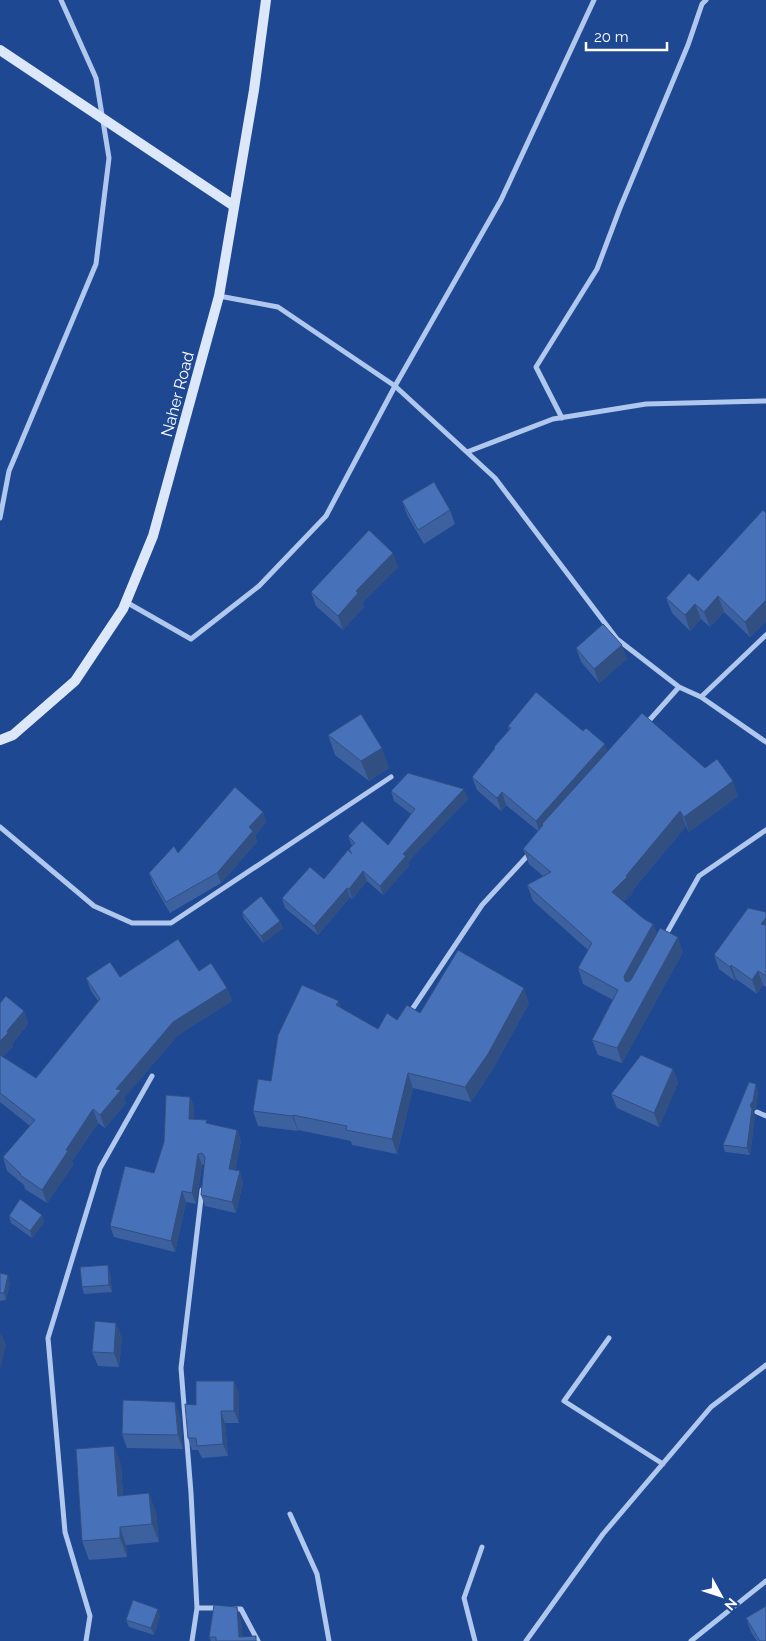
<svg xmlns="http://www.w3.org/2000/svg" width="766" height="1641" font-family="Raleway,sans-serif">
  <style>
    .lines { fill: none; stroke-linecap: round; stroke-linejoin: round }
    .street { stroke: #b0c7ee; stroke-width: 5 }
    .secondary { stroke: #dce7fa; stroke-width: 10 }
    .wall { fill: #3d619f }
    .shaded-wall { fill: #324f82 }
    .building { fill: #4771b9; stroke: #324f82 }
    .labels { text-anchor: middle; stroke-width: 5; stroke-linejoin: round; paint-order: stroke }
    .street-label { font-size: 16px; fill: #fff; stroke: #1e4892 }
  </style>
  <rect width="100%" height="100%" fill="#1e4892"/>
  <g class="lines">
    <!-- street -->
    <path class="street" d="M 219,296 L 278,307 L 395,386 L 495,478 L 617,639 L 679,687 L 701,697 L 766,742
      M 562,418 L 536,367 L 597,269 L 620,208 L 688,45 L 702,4 L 706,0
      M 467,452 L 553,419 L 646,404 L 766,401
      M 0,518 L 9,471 L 96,264 L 109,158 L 96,78 L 61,0
      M 126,602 L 191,639 L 259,586 L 326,516 L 395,386 L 501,200 L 594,0
      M 701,697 L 766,635
      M 646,724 L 679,687
      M 0,827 L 94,906 L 132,923 L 171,923 L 391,777
      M 664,938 L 699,876 L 766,830
      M 409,1014 L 482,905 L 530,853
      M 757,1112 L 766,1116
      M 609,1338 L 564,1401 L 663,1464
      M 290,1514 L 317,1574 L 329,1641
      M 197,1608 L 219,1608
      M 232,1609 L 241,1609 L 258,1641
      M 86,1641 L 90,1616 L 65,1532 L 48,1338 L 100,1168 L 152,1076
      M 192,1641 L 197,1608 L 191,1493 L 181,1368 L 202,1190
      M 475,1641 L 464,1598 L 482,1547
      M 526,1641 L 603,1534 L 711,1407 L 766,1365
      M 691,1641 L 766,1581"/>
    <!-- secondary -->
    <path class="secondary" d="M 0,50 L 234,206
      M 0,740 L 13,735 L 75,681 L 123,609 L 153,536 L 219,296 L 254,90 L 266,0"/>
  </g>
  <!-- wall -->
  <path class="wall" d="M 402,501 L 450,510 L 455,524 L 424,544 L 407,515 Z
    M 766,513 L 766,621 L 750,637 L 724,612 L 710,627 L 701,619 L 690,631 L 672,613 L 666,598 L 698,581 Z
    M 398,567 L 362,603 L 364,607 L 343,630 L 316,606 L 311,592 Z
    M 576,648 L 627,659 L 599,683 L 581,662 Z
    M 508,726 L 583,731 L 608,751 L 705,768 L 738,796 L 689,832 L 686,826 L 632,891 L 633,893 L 623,902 L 644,919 L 653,924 L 657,935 L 683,952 L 622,1063 L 598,1055 L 592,1040 L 613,1000 L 583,984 L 578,968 L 588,950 L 533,901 L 527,885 L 543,876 L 529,864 L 523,849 L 538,831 L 506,805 L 501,811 L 477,790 L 472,777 L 495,749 L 494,747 L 509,730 Z
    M 328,735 L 389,768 L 369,781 L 335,755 Z
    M 391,791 L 468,799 L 408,862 L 409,866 L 383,895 L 367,881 L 352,899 L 350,897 L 318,935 L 285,908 L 282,898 L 324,879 L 350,852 L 349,849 L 352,846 L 348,836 L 388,845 L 411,814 L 394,801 Z
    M 263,812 L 266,822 L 255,836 L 257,842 L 221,883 L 170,913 L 153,884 L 149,873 L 178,853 Z
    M 242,912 L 280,921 L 283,928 L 263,943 L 244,919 Z
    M 766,912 L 766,987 L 763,985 L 757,994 L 736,979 L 735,981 L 719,969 L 714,955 Z
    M 199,971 L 227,988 L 232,1001 L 178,1035 L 124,1098 L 126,1103 L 105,1128 L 98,1123 L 72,1161 L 73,1165 L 47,1203 L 25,1189 L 24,1185 L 7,1171 L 3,1157 L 30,1126 L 0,1102 L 0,1003 L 24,1011 L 28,1024 L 12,1044 L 13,1046 L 3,1057 L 36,1078 L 98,1001 L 91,991 L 86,978 L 120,977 Z
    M 529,1003 L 493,1069 L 471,1102 L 413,1088 L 397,1154 L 352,1145 L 351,1141 L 298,1130 L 298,1131 L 258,1126 L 253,1111 L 271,1081 L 342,1009 L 378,1029 L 397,1020 L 420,1013 Z
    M 673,1069 L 678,1083 L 659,1127 L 617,1108 L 611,1094 Z
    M 758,1091 L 756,1108 L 753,1111 L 755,1116 L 750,1155 L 725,1152 L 723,1145 Z
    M 190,1097 L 194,1107 L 193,1120 L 237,1130 L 241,1141 L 235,1170 L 243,1182 L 236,1213 L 205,1206 L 201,1195 L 205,1164 L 202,1165 L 196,1204 L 186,1202 L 175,1252 L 114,1237 L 110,1226 L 154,1173 Z
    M 42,1215 L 44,1222 L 32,1238 L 11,1223 L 9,1216 Z
    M 110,1272 L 112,1292 L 84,1294 L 82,1287 Z
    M 0,1273 L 10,1283 L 6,1300 L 0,1301 Z
    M 122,1337 L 119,1367 L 98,1366 L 92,1352 Z
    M 239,1393 L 239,1423 L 225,1423 L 228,1456 L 202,1458 L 198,1450 L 192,1450 L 188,1438 L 196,1405 Z
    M 180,1416 L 183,1449 L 127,1448 L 122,1434 Z
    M 114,1446 L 121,1465 L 123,1496 L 156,1512 L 159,1542 L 126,1545 L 127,1557 L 89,1560 L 82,1541 Z
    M 160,1616 L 154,1635 L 129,1627 L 126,1620 Z
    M 746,1618 L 766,1641 L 757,1641 L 751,1632 Z
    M 241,1620 L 242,1637 L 258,1641 L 211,1641 L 209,1637 Z"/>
  <!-- shaded-wall -->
  <path class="shaded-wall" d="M 393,553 L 398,567 L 362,603 L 364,607 L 343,630 L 338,616 L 356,591 Z
    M 718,596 L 724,612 L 710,627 L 704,612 Z
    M 766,600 L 766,621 L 750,637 L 745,622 Z
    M 695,604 L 701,619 L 690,631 L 685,615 Z
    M 622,645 L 627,659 L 599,683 L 594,669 Z
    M 605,744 L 610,757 L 543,825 L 542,824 L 544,830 L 540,834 L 536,821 Z
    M 382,748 L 389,768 L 369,781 L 361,761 Z
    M 733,781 L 738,796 L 689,832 L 684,817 Z
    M 464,789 L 468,799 L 408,862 L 409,866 L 383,895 L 380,886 L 403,854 Z
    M 502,792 L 506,805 L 501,811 L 497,798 Z
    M 680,811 L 686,826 L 632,891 L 633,893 L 617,908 L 612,892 Z
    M 263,812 L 266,822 L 255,836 L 257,842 L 221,883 L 217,873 L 249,827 Z
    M 363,871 L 367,881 L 352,899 L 349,889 Z
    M 347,888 L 350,897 L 318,935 L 314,926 Z
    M 766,918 L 766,938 L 761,924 Z
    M 280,921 L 283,928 L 263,943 L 261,936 Z
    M 653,924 L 658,939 L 629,991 L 625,981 L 624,976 Z
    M 678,937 L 683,952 L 622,1063 L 617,1048 Z
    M 731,965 L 736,979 L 735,981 L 730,967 Z
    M 758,971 L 763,985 L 757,994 L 752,980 Z
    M 227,988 L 232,1001 L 178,1035 L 124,1098 L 126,1103 L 105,1128 L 100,1115 L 116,1089 L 173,1022 Z
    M 524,988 L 529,1003 L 493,1069 L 471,1102 L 465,1087 Z
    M 339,1001 L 344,1016 L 336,1005 Z
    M 24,1011 L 28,1024 L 12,1044 L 13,1046 L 0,1060 L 0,1041 L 7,1031 Z
    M 673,1069 L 678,1083 L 659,1127 L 654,1113 Z
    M 408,1073 L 413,1088 L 397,1154 L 392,1139 Z
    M 756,1084 L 758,1091 L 756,1108 L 753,1111 L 755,1116 L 750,1155 L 747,1148 L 750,1105 Z
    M 190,1097 L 194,1107 L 193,1130 L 189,1119 Z
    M 93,1109 L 98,1123 L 72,1161 L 73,1165 L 47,1203 L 42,1190 L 66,1150 Z
    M 293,1115 L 298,1130 L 298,1131 L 292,1116 Z
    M 237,1130 L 241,1141 L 233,1180 L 229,1169 Z
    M 198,1154 L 202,1165 L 196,1204 L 192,1193 Z
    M 240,1171 L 243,1182 L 236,1213 L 232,1202 Z
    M 182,1191 L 186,1202 L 175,1252 L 171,1241 Z
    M 42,1215 L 44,1222 L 32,1238 L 30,1231 Z
    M 108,1265 L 110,1272 L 112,1292 L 109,1285 Z
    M 8,1275 L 10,1283 L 6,1300 L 4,1293 Z
    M 116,1323 L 122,1337 L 119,1367 L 114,1353 Z
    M 1,1332 L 6,1345 L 0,1370 L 0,1338 Z
    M 234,1381 L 239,1393 L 239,1423 L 234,1411 Z
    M 175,1402 L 180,1416 L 183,1449 L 178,1435 Z
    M 221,1411 L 225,1423 L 228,1456 L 223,1444 Z
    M 114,1446 L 121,1465 L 124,1515 L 118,1496 Z
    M 149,1493 L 156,1512 L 159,1542 L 152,1524 Z
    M 120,1527 L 126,1545 L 127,1557 L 120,1538 Z
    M 237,1607 L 241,1620 L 243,1641 L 239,1637 Z
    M 158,1609 L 160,1616 L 154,1635 L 151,1628 Z"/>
  <!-- building -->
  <path class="building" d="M 434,482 L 450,510 L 418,530 L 402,501 Z
    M 763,510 L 766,513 L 766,600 L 745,622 L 718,596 L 704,612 L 695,604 L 685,615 L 666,598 L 689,573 L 698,581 Z
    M 369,530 L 393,553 L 356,591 L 358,593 L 338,616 L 311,592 Z
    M 603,624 L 622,645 L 594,669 L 576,648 Z
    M 536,692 L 583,731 L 586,728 L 605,744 L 536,821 L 502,792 L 497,798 L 472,777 L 495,748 L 494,747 L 511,728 L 508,726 Z
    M 642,713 L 705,768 L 717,759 L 733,781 L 684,817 L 680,811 L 626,876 L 627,877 L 612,892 L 644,919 L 653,924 L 624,976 L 625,981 L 628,982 L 631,980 L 660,928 L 678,937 L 617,1048 L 592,1040 L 618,990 L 578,968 L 592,943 L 527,885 L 551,872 L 523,849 L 543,825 L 542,824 Z
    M 361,714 L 382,748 L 361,761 L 328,735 Z
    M 408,773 L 464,789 L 403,854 L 406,856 L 380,886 L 363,871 L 349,889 L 347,888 L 314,926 L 282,898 L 310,867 L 324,879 L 348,850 L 352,854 L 349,849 L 355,843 L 348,836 L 362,821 L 388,845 L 415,809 L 391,791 Z
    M 235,787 L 263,812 L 249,827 L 253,831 L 217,873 L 166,902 L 149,873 L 174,846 L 178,853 Z
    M 261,896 L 280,921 L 261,936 L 242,912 Z
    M 748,908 L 766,912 L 766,918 L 761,924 L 766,925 L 766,976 L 758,971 L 752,980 L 731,965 L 730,967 L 714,955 Z
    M 178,939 L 199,971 L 211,963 L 227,988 L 173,1022 L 116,1089 L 121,1090 L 100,1115 L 93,1109 L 66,1150 L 68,1151 L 42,1190 L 20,1175 L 21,1174 L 3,1157 L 35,1120 L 0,1093 L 0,1055 L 36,1078 L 100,999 L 86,978 L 110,962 L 120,977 Z
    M 458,950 L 524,988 L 488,1054 L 465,1087 L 408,1073 L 392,1139 L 346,1130 L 347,1126 L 293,1115 L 292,1116 L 253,1111 L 258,1079 L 271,1081 L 278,1035 L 302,985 L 339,1001 L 336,1005 L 378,1029 L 387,1013 L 397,1020 L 407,1005 L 420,1013 Z
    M 6,996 L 24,1011 L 7,1031 L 8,1033 L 0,1041 L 0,1003 Z
    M 641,1055 L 673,1069 L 654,1113 L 611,1094 Z
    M 749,1082 L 756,1084 L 753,1101 L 750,1105 L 752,1109 L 747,1148 L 723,1145 Z
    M 166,1095 L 190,1097 L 189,1119 L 207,1120 L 206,1123 L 237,1130 L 229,1169 L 240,1171 L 232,1202 L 201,1195 L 205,1157 L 202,1153 L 198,1154 L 192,1193 L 182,1191 L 171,1241 L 110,1226 L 125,1166 L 154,1173 L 164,1142 Z
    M 20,1199 L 42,1215 L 30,1231 L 9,1216 Z
    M 108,1265 L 109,1285 L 82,1287 L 80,1267 Z
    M 0,1273 L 8,1275 L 4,1293 L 0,1293 Z
    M 95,1321 L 116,1323 L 114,1353 L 92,1352 Z
    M 196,1381 L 234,1381 L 234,1411 L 221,1411 L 223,1444 L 197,1446 L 196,1438 L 188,1438 L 185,1404 L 196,1405 Z
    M 123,1400 L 175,1402 L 178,1435 L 122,1434 Z
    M 114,1446 L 118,1496 L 149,1493 L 152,1524 L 120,1527 L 120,1538 L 82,1541 L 76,1449 Z
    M 133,1600 L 158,1609 L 151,1628 L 126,1620 Z
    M 214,1605 L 237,1607 L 239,1637 L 256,1636 L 256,1641 L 216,1641 L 216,1637 L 209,1637 Z
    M 766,1606 L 766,1641 L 760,1641 L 746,1618 Z"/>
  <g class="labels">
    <!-- street labels -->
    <g class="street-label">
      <text transform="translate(177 394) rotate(-75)" y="6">Naher Road</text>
    </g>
  </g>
  <!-- north arrow -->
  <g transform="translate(721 1596) rotate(130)" stroke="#1e4892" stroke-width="4" paint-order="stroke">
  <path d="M0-4L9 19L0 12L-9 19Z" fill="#ffffff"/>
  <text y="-8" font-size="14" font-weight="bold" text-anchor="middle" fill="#ffffff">N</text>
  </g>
  <!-- scale -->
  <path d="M586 42v8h81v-8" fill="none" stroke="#ffffff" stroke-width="2.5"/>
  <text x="594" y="42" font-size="15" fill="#ffffff" stroke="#1e4892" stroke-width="4" paint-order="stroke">20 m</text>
</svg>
